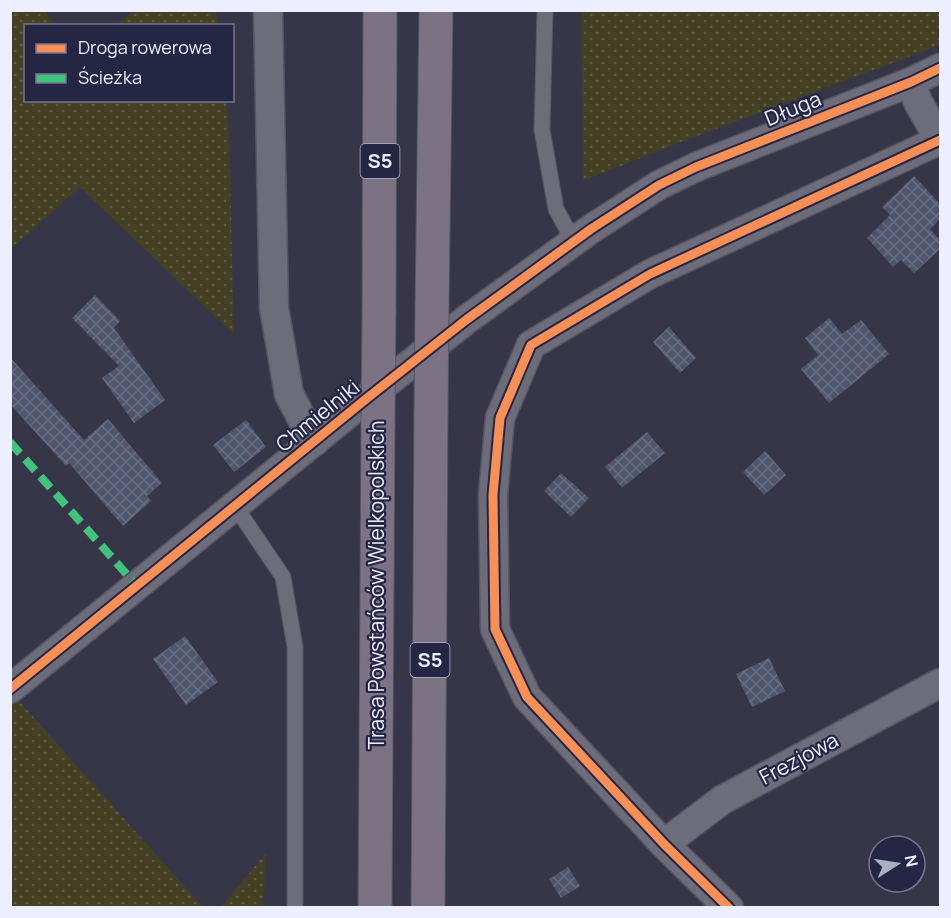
<svg xmlns="http://www.w3.org/2000/svg" width="951" height="918" font-family="Manrope,sans-serif">
  <style>
    .green { fill: url(#green-dots) }
    .building { fill: url(#building-cross-hatch) }
    .lines { fill: none; stroke-linecap: round; stroke-linejoin: round }
    .lane-casing { stroke: #555564; stroke-width: 17 }
    .street-casing { stroke: #555564; stroke-width: 31 }
    .highway-casing { stroke: #555564; stroke-width: 35 }
    .lane { stroke: #6c6c7b; stroke-width: 15 }
    .street { stroke: #6c6c7b; stroke-width: 28 }
    .highway { stroke: #7b7383; stroke-width: 33 }
    .highway-bridge-casing { stroke: #555564; stroke-width: 35; stroke-linecap: butt }
    .highway-bridge { stroke: #7b7383; stroke-width: 33 }
    .quiet { stroke: #40c37c; stroke-width: 8; stroke-dasharray: 15 8; stroke-linecap: butt }
    .cycleway-casing { stroke: #252544; stroke-width: 13 }
    .cycleway { stroke: #f78f57; stroke-width: 9 }
    .labels { text-anchor: middle; stroke-width: 4.5; stroke-linejoin: round; paint-order: stroke }
    .shield { fill: #252544; stroke: #b1b2c7; stroke-width: 1.5 }
    .shield-label { font-size: 20px; font-weight: bold; fill: #edeeff }
    .street-label { font-size: 21px; fill: #edeeff; stroke: #252544 }
  </style>
  <defs>
    <pattern id="green-dots" width="8" height="8" patternUnits="userSpaceOnUse" patternTransform="scale(1.5)"><rect width="8" height="8" fill="#434023"/><path d="M2 2h.1M6 6h.1" fill="none" stroke="#5e5c44" stroke-width="1.8" stroke-linecap="round"/></pattern>
    <pattern id="building-cross-hatch" width="8" height="8" patternUnits="userSpaceOnUse" patternTransform="scale(1.5)"><rect width="8" height="8" fill="#4e566e"/><path d="M0 0l8 8M0 8l8-8" fill="none" stroke="#686f84"/></pattern>
  </defs>
  <rect width="100%" height="100%" fill="#363648"/>
  <!-- green -->
  <path class="green" d="M 11,10 L 44,11 L 56,25 L 26,26 L 26,100 L 226,101 L 229,130 L 234,335 L 80,187 L 11,249 Z
    M 134,11 L 216,11 L 218,25 L 116,25 Z
    M 581,11 L 940,11 L 940,45 L 673,145 L 583,181 Z
    M 11,692 L 203,907 L 11,907 Z
    M 266,853 L 263,907 L 221,907 Z"/>
  <!-- building -->
  <path class="building" d="M 914,176 L 940,204 L 940,219 L 930,229 L 940,240 L 940,249 L 914,273 L 901,260 L 893,267 L 867,238 L 890,215 L 882,207 Z
    M 95,295 L 120,321 L 114,328 L 165,400 L 134,423 L 102,378 L 119,366 L 72,318 Z
    M 829,318 L 842,334 L 861,320 L 889,354 L 829,403 L 801,369 L 818,355 L 805,338 Z
    M 669,327 L 696,358 L 680,373 L 653,342 Z
    M 10,357 L 84,440 L 108,419 L 162,483 L 147,496 L 151,501 L 123,526 L 69,463 L 66,466 L 10,404 Z
    M 246,420 L 266,447 L 234,472 L 213,445 Z
    M 647,432 L 665,453 L 622,488 L 605,467 Z
    M 765,451 L 786,475 L 764,495 L 743,472 Z
    M 561,473 L 589,498 L 571,517 L 544,491 Z
    M 185,636 L 218,682 L 186,705 L 153,659 Z
    M 769,658 L 785,691 L 752,707 L 736,674 Z
    M 568,867 L 580,886 L 561,898 L 549,879 Z"/>
  <g class="lines">
    <defs>
      <path id="lane" d="M 545,10 L 542,130 L 556,209 L 574,242
        M 235,506 L 283,577 L 295,647 L 295,908"/>
      <path id="street" d="M 268,10 L 274,308 L 289,394 L 314,442
        M 911,82 L 918,102 L 940,141
        M 10,689 L 366,399 L 466,320 L 591,229 L 659,185 L 696,167 L 911,82 L 940,68
        M 664,844 L 722,800 L 940,683
        M 729,908 L 664,844 L 527,697 L 495,629 L 493,495 L 500,418 L 531,345 L 650,274 L 940,140"/>
      <path id="highway" d="M 432,306 L 436,10
        M 379,311 L 380,10
        M 375,908 L 378,424
        M 428,908 L 431,413"/>
    </defs>
    <!-- lane casing -->
    <use href="#lane" class="lane-casing"/>
    <!-- street casing -->
    <use href="#street" class="street-casing"/>
    <!-- highway casing -->
    <use href="#highway" class="highway-casing"/>
    <!-- lane -->
    <use href="#lane" class="lane"/>
    <!-- street -->
    <use href="#street" class="street"/>
    <!-- highway -->
    <use href="#highway" class="highway"/>
    <defs>
      <path id="highway-bridge" d="M 431,413 L 432,306
        M 378,424 L 379,311"/>
    </defs>
    <!-- highway-bridge casing -->
    <use href="#highway-bridge" class="highway-bridge-casing"/>
    <!-- highway-bridge -->
    <use href="#highway-bridge" class="highway-bridge"/>
    <!-- quiet -->
    <path class="quiet" d="M 10,442 L 137,586"/>
    <defs>
      <path id="cycleway" d="M 10,689 L 366,399 L 466,320 L 591,229 L 659,185 L 696,167 L 911,82 L 940,68
        M 729,908 L 664,844 L 527,697 L 495,629 L 493,495 L 500,418 L 531,345 L 650,274 L 940,140"/>
    </defs>
    <!-- cycleway casing -->
    <use href="#cycleway" class="cycleway-casing"/>
    <!-- cycleway -->
    <use href="#cycleway" class="cycleway"/>
  </g>
  <g class="labels">
    <!-- shield labels -->
    <g class="shield">
      <rect x="360.5" y="144" width="39" height="34" rx="4.5"/>
      <rect x="410.5" y="643" width="39" height="34" rx="4.5"/>
    </g>
    <g class="shield-label">
      <text x="380" y="168">S5</text>
      <text x="430" y="667">S5</text>
    </g>
    <!-- street labels -->
    <g class="street-label">
      <text transform="translate(793 109) rotate(-22)" y="7">Długa</text>
      <text transform="translate(318 416) rotate(-39)" y="7">Chmielniki</text>
      <text transform="translate(377 585) rotate(-90)" y="7">Trasa Powstańców Wielkopolskich</text>
      <text transform="translate(799 759) rotate(-28)" y="7">Frezjowa</text>
    </g>
  </g>
  <!-- border -->
  <rect width="951" height="918" fill="none" stroke="#edeeff" stroke-width="24"/>
  <!-- legend -->
  <rect x="24" y="24" width="210" height="78" fill="#252544" stroke="#75758f" stroke-width="1.5"/>
  <rect x="36" y="44" width="30" height="9" fill="#f78f57" stroke="#75758f" stroke-width="1.5"/>
  <text x="78" y="54" font-size="18" fill="#edeeff">Droga rowerowa</text>
  <rect x="36" y="74" width="30" height="9" fill="#40c37c" stroke="#75758f" stroke-width="1.5"/>
  <text x="78" y="84" font-size="18" fill="#edeeff">Ścieżka</text>
  <!-- north arrow -->
  <g transform="translate(897 864) rotate(78)"><circle r="28" fill="#252544" stroke="#75758f" stroke-width="1.5"/>
  <path d="M0-4.5L10 22L0 15L-10 22Z" fill="#adaebf"/>
  <text y="-9" font-size="16" font-weight="bold" text-anchor="middle" fill="#edeeff">N</text>
  </g>
</svg>
